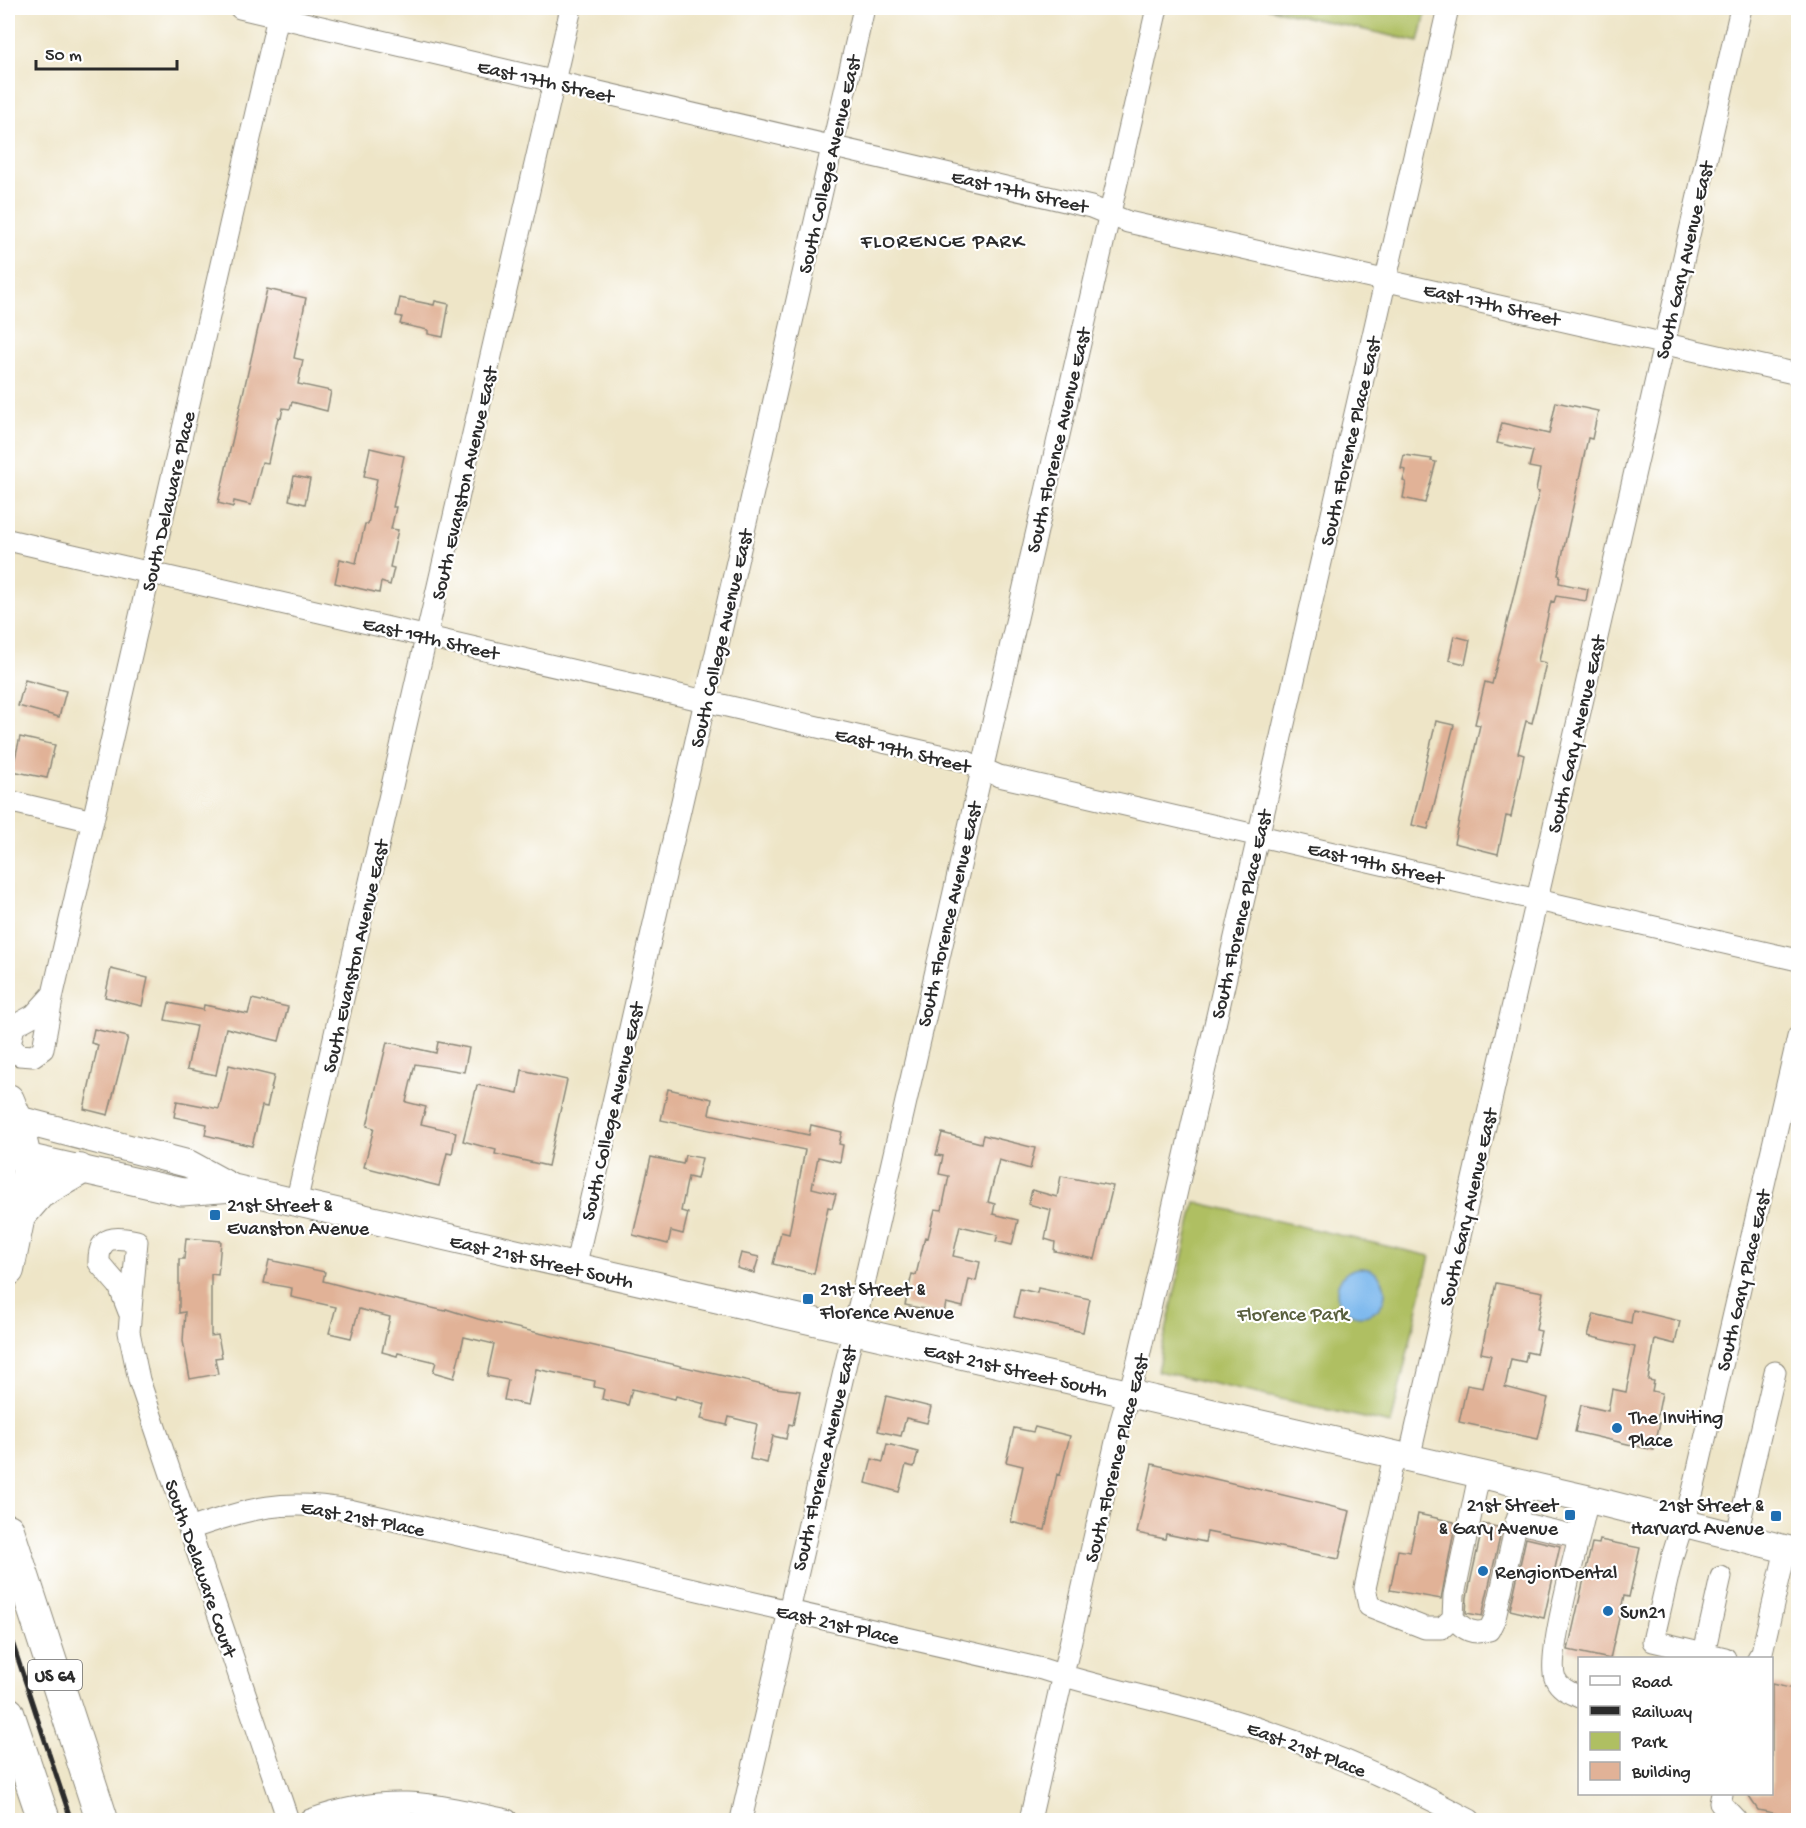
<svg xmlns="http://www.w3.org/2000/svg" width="1806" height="1828" font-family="'Gochi Hand',sans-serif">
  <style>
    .green { fill: #afbf62; stroke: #6d7546; stroke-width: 1.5 }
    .water { fill: #7ab7ed; stroke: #52718c; stroke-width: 1.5 }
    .building { fill: #e1b297 }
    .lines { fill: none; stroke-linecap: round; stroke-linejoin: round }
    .minor-casing { stroke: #8c8879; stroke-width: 23 }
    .major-casing { stroke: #8c8879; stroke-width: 29 }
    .highway-casing { stroke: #8c8879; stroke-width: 34 }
    .minor { stroke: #fff; stroke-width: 21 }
    .major { stroke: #fff; stroke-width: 27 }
    .highway { stroke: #fff; stroke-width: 32 }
    .rail { stroke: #2b2b2b; stroke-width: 4.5 }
    .poi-dot { fill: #1f6fb2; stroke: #fff; stroke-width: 2 }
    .labels { text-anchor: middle; stroke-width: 4.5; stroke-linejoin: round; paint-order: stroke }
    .shield { fill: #fff; stroke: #6b6b6b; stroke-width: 1.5 }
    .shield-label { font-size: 18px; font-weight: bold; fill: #2b2b2b }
    .street-label { font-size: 20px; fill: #2b2b2b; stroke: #fff }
    .poi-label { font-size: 20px; fill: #2b2b2b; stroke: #fff; text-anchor: start }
    .park-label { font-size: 20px; fill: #595f3e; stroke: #fff }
    .neighbourhood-label { font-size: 21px; letter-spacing: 1.5px; fill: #2b2b2b; stroke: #fff }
  </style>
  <rect width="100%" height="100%" fill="#fff"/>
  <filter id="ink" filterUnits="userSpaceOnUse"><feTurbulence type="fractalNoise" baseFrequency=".0167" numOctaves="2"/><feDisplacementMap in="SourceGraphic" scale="12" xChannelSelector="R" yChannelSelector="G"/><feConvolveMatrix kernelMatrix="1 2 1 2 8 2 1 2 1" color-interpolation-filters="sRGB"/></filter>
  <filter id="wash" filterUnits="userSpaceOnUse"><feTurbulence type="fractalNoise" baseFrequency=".008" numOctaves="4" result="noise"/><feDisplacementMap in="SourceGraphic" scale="24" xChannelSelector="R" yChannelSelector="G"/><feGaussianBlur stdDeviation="1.35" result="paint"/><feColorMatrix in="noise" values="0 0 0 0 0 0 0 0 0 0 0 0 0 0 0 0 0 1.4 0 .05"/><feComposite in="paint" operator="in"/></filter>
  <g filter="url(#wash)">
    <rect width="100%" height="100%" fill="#eee5c7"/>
    <!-- green -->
    <path class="green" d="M 1267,8 L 1427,8 L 1419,42 Z
      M 1195,1202 L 1430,1256 L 1391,1424 L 1157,1371 Z"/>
    <!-- water -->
    <path class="water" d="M1337 1292a24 24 0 1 1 48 0a24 24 0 1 1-48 0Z"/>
    <g id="blocks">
      <!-- building -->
      <path class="building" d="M 267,289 L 306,298 L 294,358 L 303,360 L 298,384 L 331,391 L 327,411 L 292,402 L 290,409 L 283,408 L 281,418 L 278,417 L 268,463 L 262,462 L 251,505 L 234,501 L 233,507 L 218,503 Z
        M 400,298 L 434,305 L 435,301 L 449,304 L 443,337 L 428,334 L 428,330 L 400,324 L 402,317 L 396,316 Z
        M 1556,402 L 1598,411 L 1592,439 L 1588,438 L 1558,575 L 1560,575 L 1559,583 L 1588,589 L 1586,601 L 1556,596 L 1554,602 L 1551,601 L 1538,661 L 1546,663 L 1532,723 L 1526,721 L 1518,753 L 1524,755 L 1511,817 L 1506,816 L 1498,854 L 1454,843 L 1480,725 L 1475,724 L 1485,682 L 1492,684 L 1539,492 L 1536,491 L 1540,469 L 1529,467 L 1533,451 L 1497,443 L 1502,423 L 1549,434 Z
        M 370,448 L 404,456 L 393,507 L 396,507 L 391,529 L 398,530 L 390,567 L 394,568 L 390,585 L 381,582 L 379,593 L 335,583 L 340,559 L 356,563 L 365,524 L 368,524 L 377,479 L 364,476 Z
        M 1404,455 L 1432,459 L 1431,461 L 1436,462 L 1425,503 L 1403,498 L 1406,482 L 1403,481 L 1406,470 L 1401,469 Z
        M 294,476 L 310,479 L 305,504 L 289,500 Z
        M 1454,636 L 1470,640 L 1465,664 L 1449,660 Z
        M 25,680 L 66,691 L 59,717 L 18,706 Z
        M 1436,721 L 1454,725 L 1428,829 L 1412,825 Z
        M 20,737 L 55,745 L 47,778 L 12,771 Z
        M 111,969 L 148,978 L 142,1006 L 105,997 Z
        M 252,999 L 288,1007 L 279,1041 L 226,1028 L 216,1075 L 187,1069 L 196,1026 L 165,1020 L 169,1003 L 203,1010 L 204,1005 L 248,1014 Z
        M 94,1029 L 128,1037 L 108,1115 L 84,1109 L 98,1045 L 91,1043 Z
        M 387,1042 L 436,1053 L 438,1042 L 469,1048 L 464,1072 L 415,1064 L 406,1102 L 426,1107 L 421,1124 L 456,1132 L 452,1154 L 447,1153 L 439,1186 L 364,1167 L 374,1128 L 367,1126 Z
        M 229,1065 L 274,1076 L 267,1107 L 262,1106 L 252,1146 L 205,1135 L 207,1124 L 174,1117 L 177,1101 L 219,1109 Z
        M 522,1070 L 567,1080 L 548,1166 L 495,1154 L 496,1150 L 463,1141 L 477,1085 L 518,1093 Z
        M 668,1089 L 712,1099 L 709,1114 L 809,1135 L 811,1125 L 842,1132 L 839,1144 L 843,1145 L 840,1162 L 818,1157 L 812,1188 L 836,1194 L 832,1208 L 828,1207 L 814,1274 L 773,1264 L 781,1232 L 789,1234 L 805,1150 L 661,1120 Z
        M 942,1133 L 981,1143 L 983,1135 L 1035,1148 L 1030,1169 L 999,1160 L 988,1202 L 995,1204 L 993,1214 L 1018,1220 L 1012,1245 L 996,1241 L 998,1235 L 960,1226 L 953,1256 L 980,1262 L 976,1281 L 969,1279 L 963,1307 L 946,1303 L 944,1313 L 905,1305 L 912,1274 L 916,1275 L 925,1237 L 928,1238 L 935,1209 L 942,1210 L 949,1176 L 939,1174 L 943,1156 L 936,1155 Z
        M 685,1155 L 702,1158 L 697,1179 L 688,1177 L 681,1211 L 688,1213 L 683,1234 L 671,1231 L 668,1244 L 633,1235 L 651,1157 L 683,1164 Z
        M 1061,1176 L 1113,1186 L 1095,1259 L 1054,1251 L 1055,1242 L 1045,1239 L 1051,1210 L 1028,1204 L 1032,1190 L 1057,1197 Z
        M 186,1238 L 221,1241 L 218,1275 L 211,1274 L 211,1336 L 218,1335 L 222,1357 L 215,1358 L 218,1374 L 190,1379 L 183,1341 L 185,1312 L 179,1313 L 179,1259 L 184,1259 Z
        M 741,1253 L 759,1257 L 754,1273 L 737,1268 Z
        M 269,1260 L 325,1272 L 323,1281 L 388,1298 L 445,1311 L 446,1309 L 478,1319 L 775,1388 L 800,1391 L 793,1425 L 789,1424 L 786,1439 L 773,1436 L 767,1463 L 750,1459 L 757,1424 L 729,1417 L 727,1425 L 701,1419 L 705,1404 L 676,1396 L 675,1399 L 632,1389 L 628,1405 L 602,1399 L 604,1389 L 594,1387 L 595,1381 L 536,1369 L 528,1405 L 504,1400 L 508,1380 L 487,1376 L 494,1344 L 464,1337 L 454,1378 L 433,1372 L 436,1362 L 398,1353 L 397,1356 L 382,1352 L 390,1317 L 359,1309 L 351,1338 L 329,1333 L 336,1307 L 291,1297 L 292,1288 L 264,1283 Z
        M 1496,1283 L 1543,1292 L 1536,1330 L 1541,1331 L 1536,1354 L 1527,1352 L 1525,1362 L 1511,1359 L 1505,1387 L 1548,1398 L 1538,1439 L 1459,1422 L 1467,1385 L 1483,1388 L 1491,1355 L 1481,1353 Z
        M 1038,1288 L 1090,1299 L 1083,1332 L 1014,1317 L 1020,1289 L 1037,1293 Z
        M 1633,1310 L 1680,1321 L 1675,1344 L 1655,1339 L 1648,1380 L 1654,1381 L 1652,1391 L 1662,1393 L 1656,1423 L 1660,1423 L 1654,1450 L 1575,1432 L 1581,1405 L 1608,1411 L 1612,1389 L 1626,1392 L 1635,1347 L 1588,1336 L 1594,1314 L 1631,1323 Z
        M 886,1396 L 931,1407 L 927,1423 L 906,1418 L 901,1436 L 878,1431 Z
        M 1035,1427 L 1070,1436 L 1060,1475 L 1057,1474 L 1045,1530 L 1011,1522 L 1023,1466 L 1006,1462 L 1014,1428 L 1033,1432 Z
        M 887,1444 L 918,1452 L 914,1467 L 906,1465 L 899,1492 L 866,1483 L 872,1459 L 883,1462 Z
        M 1152,1464 L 1350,1511 L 1339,1559 L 1207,1532 L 1205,1542 L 1166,1534 L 1165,1539 L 1137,1533 Z
        M 1418,1514 L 1454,1522 L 1455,1526 L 1441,1599 L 1390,1590 L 1398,1550 L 1410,1552 Z
        M 1483,1524 L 1502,1528 L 1482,1616 L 1466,1613 L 1467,1597 Z
        M 1526,1538 L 1560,1546 L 1544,1618 L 1510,1610 Z
        M 1600,1540 L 1640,1548 L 1629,1597 L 1624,1596 L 1610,1659 L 1568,1650 L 1592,1543 L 1599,1544 Z
        M 1772,1684 L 1798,1690 L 1798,1818 L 1758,1810 L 1747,1794 L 1772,1794 Z"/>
    </g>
  </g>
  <g filter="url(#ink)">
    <use href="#blocks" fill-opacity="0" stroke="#8c8879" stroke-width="1.5"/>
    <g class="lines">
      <defs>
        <path id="minor" d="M 240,8 L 1091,207 L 1128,222 L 1798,374
          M 8,540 L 965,761 L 999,776 L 1798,960
          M 8,801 L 93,821
          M 53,994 L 34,1015 L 14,1026 L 10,1045 L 19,1055 L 33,1056 L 43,1049 L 53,994 L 280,8
          M 296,1203 L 571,8
          M 575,1268 L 864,8
          M 129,1312 L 119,1286 L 99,1263 C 98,1234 116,1237 137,1241 L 129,1332 L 139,1380 L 288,1820
          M 1394,1456 L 1365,1588 L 1369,1606 L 1425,1628 L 1442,1628 L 1453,1618
          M 1409,1459 L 1741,8
          M 1479,1476 L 1454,1595 L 1453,1618 C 1464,1630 1473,1635 1489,1630 L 1495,1618 L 1525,1485
          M 1516,1522 L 1579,1537 L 1588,1499
          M 189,1529 C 252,1508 282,1498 349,1510 L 1042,1669 C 1109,1691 1178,1702 1244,1724 C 1323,1749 1398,1781 1470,1820
          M 1579,1537 C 1573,1562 1547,1658 1555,1678 C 1560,1689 1569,1692 1580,1697
          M 1736,1538 L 1775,1372
          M 1704,1653 L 1721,1577
          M 1725,1658 L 1653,1641 L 1673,1554 L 1693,1491 L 1798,1037
          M 1758,1658 L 1762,1652 L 1786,1549
          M 1722,1794 L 1720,1803 L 1736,1820
          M 310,1820 C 387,1792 431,1803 507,1820
          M 741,1820 L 1157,8
          M 1030,1820 L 1120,1424 L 1137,1365 L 1448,8"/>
        <path id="major" d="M 8,1117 L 189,1164 L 233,1188 L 1588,1499 L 1798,1552
          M 8,1153 L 182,1192 L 233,1188"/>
        <path id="highway" d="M 8,1100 L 16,1119 L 28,1171 L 8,1270
          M 19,1216 L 39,1193 L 79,1170
          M 8,1530 L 102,1820
          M 8,1713 L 44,1820"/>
      </defs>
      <!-- minor casing -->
      <use href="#minor" class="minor-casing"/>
      <!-- major casing -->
      <use href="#major" class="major-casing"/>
      <!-- highway casing -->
      <use href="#highway" class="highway-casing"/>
      <!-- minor -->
      <use href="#minor" class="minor"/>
      <!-- major -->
      <use href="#major" class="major"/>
      <!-- highway -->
      <use href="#highway" class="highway"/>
      <!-- rail -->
      <path class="rail" d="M 8,1629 L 71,1820"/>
    </g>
  </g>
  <!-- markers -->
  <g class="poi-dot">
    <rect x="209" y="1209" width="12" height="12" rx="3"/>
    <rect x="802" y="1293" width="12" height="12" rx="3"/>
    <circle cx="1617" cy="1428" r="6"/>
    <rect x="1564" y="1509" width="12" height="12" rx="3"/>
    <rect x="1770" y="1510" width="12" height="12" rx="3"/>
    <circle cx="1483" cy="1571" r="6"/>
    <circle cx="1608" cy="1611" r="6"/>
  </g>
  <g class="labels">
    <!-- shield labels -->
    <rect class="shield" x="28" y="1660" width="54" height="30" rx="4.5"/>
    <g class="shield-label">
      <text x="55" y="1681">US 64</text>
    </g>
    <!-- street labels -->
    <g class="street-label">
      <text transform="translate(546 80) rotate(13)" y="7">East 17th Street</text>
      <text transform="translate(828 164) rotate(-77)" y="7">South College Avenue East</text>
      <text transform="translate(1020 190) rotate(13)" y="7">East 17th Street</text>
      <text transform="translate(1683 260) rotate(-77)" y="7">South Gary Avenue East</text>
      <text transform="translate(1492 303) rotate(13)" y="7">East 17th Street</text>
      <text transform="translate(1057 440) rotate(-77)" y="7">South Florence Avenue East</text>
      <text transform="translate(1349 441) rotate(-77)" y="7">South Florence Place East</text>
      <text transform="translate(463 483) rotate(-77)" y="7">South Evanston Avenue East</text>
      <text transform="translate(167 501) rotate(-77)" y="7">South Delaware Place</text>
      <text transform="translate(431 637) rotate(13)" y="7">East 19th Street</text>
      <text transform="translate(720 638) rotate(-77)" y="7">South College Avenue East</text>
      <text transform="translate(1575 734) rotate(-77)" y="7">South Gary Avenue East</text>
      <text transform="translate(903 749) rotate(14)" y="7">East 19th Street</text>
      <text transform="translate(1376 862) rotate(13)" y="7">East 19th Street</text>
      <text transform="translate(948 914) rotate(-77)" y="7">South Florence Avenue East</text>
      <text transform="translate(1240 914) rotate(-77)" y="7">South Florence Place East</text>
      <text transform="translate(354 956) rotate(-77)" y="7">South Evanston Avenue East</text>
      <text transform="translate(611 1111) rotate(-77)" y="7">South College Avenue East</text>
      <text transform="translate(1467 1207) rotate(-77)" y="7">South Gary Avenue East</text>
      <text transform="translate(542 1260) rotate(13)" y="7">East 21st Street South</text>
      <text transform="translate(1742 1280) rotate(-77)" y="7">South Gary Place East</text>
      <text transform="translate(1016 1369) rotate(13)" y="7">East 21st Street South</text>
      <text transform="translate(823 1458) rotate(-77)" y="7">South Florence Avenue East</text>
      <text transform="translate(1115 1458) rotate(-76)" y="7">South Florence Place East</text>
      <text transform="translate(363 1517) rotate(11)" y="7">East 21st Place</text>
      <text transform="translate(202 1568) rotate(71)" y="7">South Delaware Court</text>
      <text transform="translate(838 1623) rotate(13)" y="7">East 21st Place</text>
      <text transform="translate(1307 1748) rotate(21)" y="7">East 21st Place</text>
    </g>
    <!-- poi labels -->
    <g class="poi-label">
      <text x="227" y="1211">21st Street &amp;<tspan x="227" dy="23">Evanston Avenue</tspan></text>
      <text x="820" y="1295">21st Street &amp;<tspan x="820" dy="23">Florence Avenue</tspan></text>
      <text x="1629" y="1423">The Inviting<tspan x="1629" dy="23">Place</tspan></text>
      <text x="1558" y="1511" text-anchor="end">21st Street<tspan x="1558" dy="23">&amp; Gary Avenue</tspan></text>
      <text x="1764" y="1511" text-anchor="end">21st Street &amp;<tspan x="1764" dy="23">Harvard Avenue</tspan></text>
      <text x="1495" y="1578">RengionDental</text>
      <text x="1620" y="1618">Sun21</text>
    </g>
    <!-- park labels -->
    <g class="park-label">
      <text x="1293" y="1320">Florence Park</text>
    </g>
    <!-- neighbourhood labels -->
    <g class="neighbourhood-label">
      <text x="943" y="247">FLORENCE PARK</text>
    </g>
  </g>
  <!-- margin -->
  <rect width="1806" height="1828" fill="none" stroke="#fff" stroke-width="30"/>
  <!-- legend -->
  <rect x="1578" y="1657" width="195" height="138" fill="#ffffff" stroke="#aaaaaa" stroke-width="1.5"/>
  <rect x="1590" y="1676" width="30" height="9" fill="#ffffff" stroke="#aaaaaa" stroke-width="1.5"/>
  <text x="1632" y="1687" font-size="18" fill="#2b2b2b">Road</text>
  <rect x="1590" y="1706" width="30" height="9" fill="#2b2b2b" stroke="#aaaaaa" stroke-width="1.5"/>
  <text x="1632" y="1717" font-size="18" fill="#2b2b2b">Railway</text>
  <rect x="1590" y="1732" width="30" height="18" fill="#afbf62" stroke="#aaaaaa" stroke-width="1.5"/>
  <text x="1632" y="1747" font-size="18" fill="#2b2b2b">Park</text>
  <rect x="1590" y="1762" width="30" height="18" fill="#e1b297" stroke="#aaaaaa" stroke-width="1.5"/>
  <text x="1632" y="1777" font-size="18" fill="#2b2b2b">Building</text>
  <!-- scale -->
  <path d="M36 60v9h141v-9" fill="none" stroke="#2b2b2b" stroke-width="3"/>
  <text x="45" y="60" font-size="18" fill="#2b2b2b" stroke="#ffffff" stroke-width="4.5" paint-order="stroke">50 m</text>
</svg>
